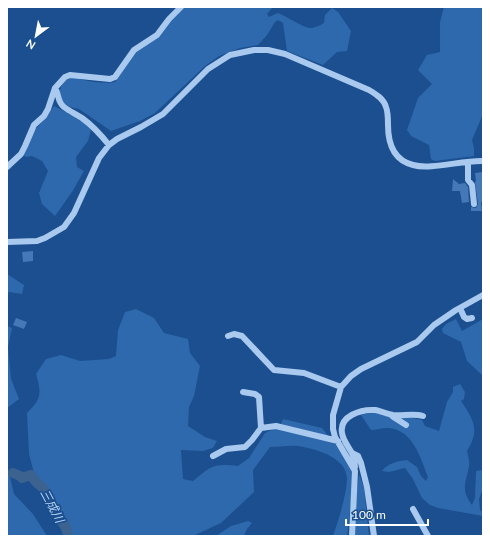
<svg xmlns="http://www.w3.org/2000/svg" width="490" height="543" font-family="Lato,'Noto Sans JP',sans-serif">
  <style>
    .green { fill: #2e69ad }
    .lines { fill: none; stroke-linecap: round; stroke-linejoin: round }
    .river { stroke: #3c6290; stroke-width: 10 }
    .building { fill: #4478b7 }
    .minor { stroke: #a9c9ee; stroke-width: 6 }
    .labels { text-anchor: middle; stroke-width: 3.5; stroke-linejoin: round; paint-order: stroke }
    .water-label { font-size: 12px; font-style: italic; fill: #b5d3f5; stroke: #1b4f8f }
  </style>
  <rect width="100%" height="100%" fill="#1b4f8f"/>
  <!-- green -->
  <path class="green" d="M 184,7 L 273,7 L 267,14 L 269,17 L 278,13 C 286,16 305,29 312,28 C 316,27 321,25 324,23 L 325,15 L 332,8 L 338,12 L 351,31 L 347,51 L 337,52 L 323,65 L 287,51 L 283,23 L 278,20 L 275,22 L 267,35 L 258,45 L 240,48 L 219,56 L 205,66 L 155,113 L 140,121 L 111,131 L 79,109 C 74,108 68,107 64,103 C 56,96 60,81 71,78 C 75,77 79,79 83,80 C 93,82 105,84 115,82 L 136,51 L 171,20 Z
    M 444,7 L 483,7 L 483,114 L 472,140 L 474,148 L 474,156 L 435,161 L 431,159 L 429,145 L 411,136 L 407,130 L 418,98 L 432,84 L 418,70 L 427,55 L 440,52 L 440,22 Z
    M 54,106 L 81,120 L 91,130 L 88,141 L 76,157 L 77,167 L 84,171 L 72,192 L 55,216 L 42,204 L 39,193 L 48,171 L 42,161 L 32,156 L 26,157 L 22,154 L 33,132 L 45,119 Z
    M 7,274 L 24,285 L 22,294 L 9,292 L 7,296 Z
    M 136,309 L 154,318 L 164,333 L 188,339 L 190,353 L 200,366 L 194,396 L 189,407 L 188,426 L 205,437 L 217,441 L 213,448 L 203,451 L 181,450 L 183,479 L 193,481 C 211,466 213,463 238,466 L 249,458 L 265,433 L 280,426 L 283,419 L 322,428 L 332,441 L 343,451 L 355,470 L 347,536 L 333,536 C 338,522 347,493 347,478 C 346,457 316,449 298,446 C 290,445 279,447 270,447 L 253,470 L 254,492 L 221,523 L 193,536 L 64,536 L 52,493 L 34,473 L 29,454 L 27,413 C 41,399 42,394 36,374 L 46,359 L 61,355 L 80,361 L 109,359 L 116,356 L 118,330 L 125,312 Z
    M 456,319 L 462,331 L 483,319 L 483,376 L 467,361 L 461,342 L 443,333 L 442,329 L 446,324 Z
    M 7,326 L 12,328 L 8,347 L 11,379 L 19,399 L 7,408 Z
    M 460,384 L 465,392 L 464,399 L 461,401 C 474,420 480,430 467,451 C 468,456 470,462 469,466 C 466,484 460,488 472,505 L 475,498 L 476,471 L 483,470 L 483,488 L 479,499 L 480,510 L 483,513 L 483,516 L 438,508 L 430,505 L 422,498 L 413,479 L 405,468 L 389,472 L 382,471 C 388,463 398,461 407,460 L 417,467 L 421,476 L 426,481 L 428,477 C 420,457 413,429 387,428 C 382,428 376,430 371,430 L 361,415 C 381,410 402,416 422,420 L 425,426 L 439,431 L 447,402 L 453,392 L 453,387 Z
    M 7,464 L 14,494 L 33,514 L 47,536 L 7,536 Z
    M 359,474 L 364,488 L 369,536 L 355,536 L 355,506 Z
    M 248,521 L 252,523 L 247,529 L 244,536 L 216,536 L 231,526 Z"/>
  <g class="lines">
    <!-- river -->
    <path class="river" d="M 13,473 L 20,476 L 22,478 L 31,475 L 36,482 L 44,489 L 49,501 L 66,528 L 68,536"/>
  </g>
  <!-- building -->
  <path class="building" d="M 483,172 L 483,202 L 481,202 L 482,211 L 471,211 L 471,207 L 476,208 L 478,204 L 475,182 L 476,181 L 475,173 Z
    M 453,179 L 459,184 L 465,183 L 468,187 L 469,202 L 462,203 L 460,191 L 452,191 Z
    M 33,251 L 33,261 L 23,262 L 22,252 Z
    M 16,318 L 27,322 L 24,329 L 13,325 Z"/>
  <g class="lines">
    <!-- minor -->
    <path class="minor" d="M 55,88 C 59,93 57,102 64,107 C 69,111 76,114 82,118 C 93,126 101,135 109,145
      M 468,162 L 468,180 L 472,185 L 474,204
      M 7,167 L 21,154 L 25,146 L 34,125 L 44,116 L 48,109 L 55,88 L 65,77 L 70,75 L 110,79 L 115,77 L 134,50 L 157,35 L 169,19 L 181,7
      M 7,242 L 37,241 L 45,238 L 64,227 L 74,213 L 99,158 L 109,145 L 117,139 L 141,127 L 163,114 L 208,69 L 230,55 L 254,50 L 268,50 L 285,54 L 369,90 C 376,94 384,99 386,107 C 388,112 388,119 388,125 C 388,143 393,160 413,165 C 431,170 463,160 483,161
      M 460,308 L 464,317 L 467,319 L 472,318
      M 228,336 L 234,334 L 242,336 L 274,370 L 304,373 L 341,387
      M 243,392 L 255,394 L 259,397 L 261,428
      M 391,415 L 395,418 L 406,425
      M 352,453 L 358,456 L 361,463 L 367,487 L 374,536
      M 213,456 L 226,449 L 245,447 L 252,440 L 261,428 L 276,426 L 338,441
      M 355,467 C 355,450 344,446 342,433 C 339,416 361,409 375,410 C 381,411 387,414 393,415 C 403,416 414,413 423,416
      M 413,509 L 428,536
      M 352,536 L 355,471 L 335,437 L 333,429 L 333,415 L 341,387 L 351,376 L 361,369 L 417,342 L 434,325 L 456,310 L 483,295"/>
  </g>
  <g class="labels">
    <!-- water labels -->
    <g class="water-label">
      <text transform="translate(52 506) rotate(62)" y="4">三成川</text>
    </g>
  </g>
  <!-- border -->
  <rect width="490" height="543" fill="none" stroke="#ffffff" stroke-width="16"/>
  <!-- north arrow -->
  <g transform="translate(36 36) rotate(212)" stroke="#1b4f8f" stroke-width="3" paint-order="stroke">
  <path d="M0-3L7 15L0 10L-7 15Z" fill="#ffffff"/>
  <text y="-6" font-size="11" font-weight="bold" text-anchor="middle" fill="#ffffff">N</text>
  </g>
  <!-- scale -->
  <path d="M346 519v6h82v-6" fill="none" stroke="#ffffff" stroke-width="2"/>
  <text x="352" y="519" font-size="12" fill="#ffffff" stroke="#1b4f8f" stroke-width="3" paint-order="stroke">100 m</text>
</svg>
